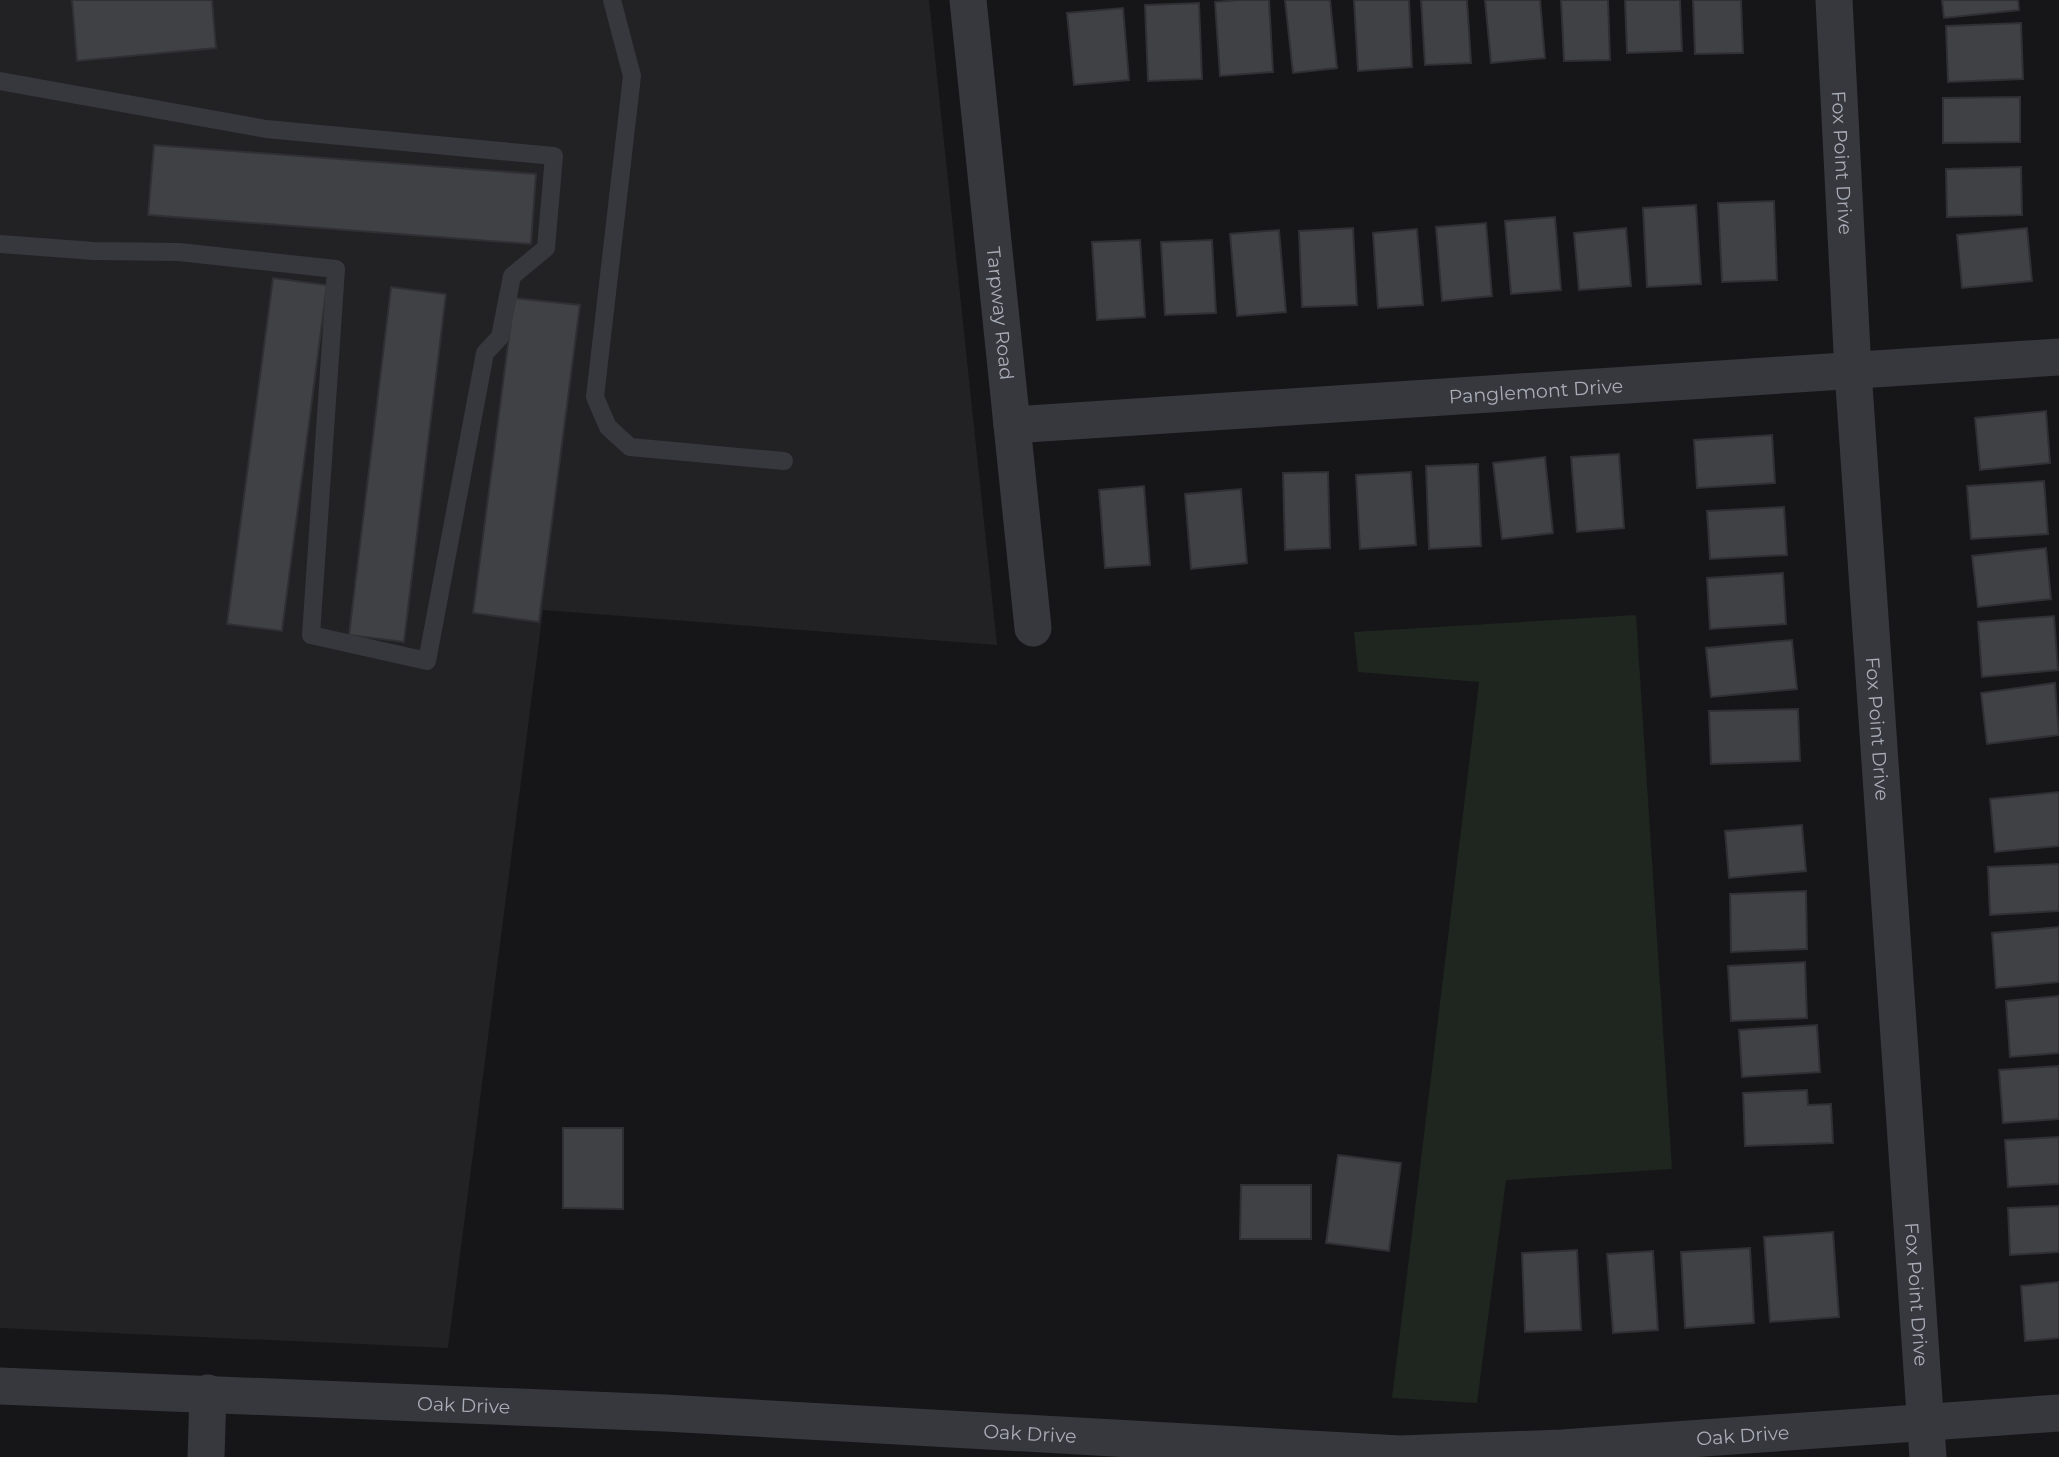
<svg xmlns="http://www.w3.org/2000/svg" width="2059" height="1457" font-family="Montserrat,sans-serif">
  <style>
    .built { fill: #222225 }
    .green { fill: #1e261f }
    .building { fill: #404145; stroke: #303034; stroke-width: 2 }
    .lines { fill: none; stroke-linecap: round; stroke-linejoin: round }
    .lane { stroke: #37383d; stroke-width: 18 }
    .street { stroke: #37383d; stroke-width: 37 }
    .labels { text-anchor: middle; stroke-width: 5; stroke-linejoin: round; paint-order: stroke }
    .street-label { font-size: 19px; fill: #a8adb8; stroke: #111113 }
  </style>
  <rect width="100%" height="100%" fill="#161618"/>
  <!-- built -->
  <path class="built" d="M 0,0 L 929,0 L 997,645 L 543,610 L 448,1348 L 0,1328 Z"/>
  <!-- green -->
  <path class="green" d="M 1636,615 L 1672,1169 L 1506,1180 L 1477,1403 L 1392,1398 L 1479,682 L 1358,672 L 1354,632 Z"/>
  <!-- building -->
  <path class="building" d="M 72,0 L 212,0 L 216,48 L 77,61 Z
    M 1238,0 L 1269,0 L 1273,72 L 1220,76 L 1215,2 Z
    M 1285,0 L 1330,0 L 1337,68 L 1293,73 Z
    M 1354,0 L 1409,0 L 1412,67 L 1358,71 Z
    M 1421,0 L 1467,0 L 1471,63 L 1425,65 Z
    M 1485,0 L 1540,0 L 1545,58 L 1491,63 Z
    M 1561,0 L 1608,0 L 1610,60 L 1564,61 Z
    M 1625,0 L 1680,0 L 1682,51 L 1627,53 Z
    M 1693,0 L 1741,0 L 1743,53 L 1695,54 Z
    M 1942,0 L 2018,0 L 2019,10 L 1944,18 Z
    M 1199,3 L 1202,79 L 1148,81 L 1145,5 Z
    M 1123,8 L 1129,80 L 1074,85 L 1067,13 Z
    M 2021,23 L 2023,79 L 1948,82 L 1946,26 Z
    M 2020,97 L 2020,142 L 1943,143 L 1943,98 Z
    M 154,145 L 536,174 L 531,244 L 148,215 Z
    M 2021,167 L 2022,215 L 1947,217 L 1946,169 Z
    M 1774,201 L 1777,280 L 1722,282 L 1718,203 Z
    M 1696,205 L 1701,284 L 1647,287 L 1643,208 Z
    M 1555,217 L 1561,290 L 1511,294 L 1505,221 Z
    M 1486,223 L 1492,296 L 1442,301 L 1436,227 Z
    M 1353,228 L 1357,305 L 1302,307 L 1299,231 Z
    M 1626,228 L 1631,286 L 1579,290 L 1574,233 Z
    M 2027,228 L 2032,281 L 1962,288 L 1957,235 Z
    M 1417,229 L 1423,305 L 1378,308 L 1373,233 Z
    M 1279,230 L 1286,312 L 1237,316 L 1230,234 Z
    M 1140,240 L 1145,317 L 1097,320 L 1092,242 Z
    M 1212,240 L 1216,313 L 1165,315 L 1161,242 Z
    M 273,278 L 327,285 L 282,631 L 227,624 Z
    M 391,287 L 446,294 L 404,642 L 349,635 Z
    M 514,298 L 580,305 L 539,622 L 473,613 Z
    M 2046,411 L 2050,463 L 1980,470 L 1975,418 Z
    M 1772,435 L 1775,483 L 1697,488 L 1694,440 Z
    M 1619,454 L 1624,528 L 1577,532 L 1571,457 Z
    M 1545,457 L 1553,533 L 1502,539 L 1493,463 Z
    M 1478,464 L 1481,546 L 1429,549 L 1426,466 Z
    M 1328,472 L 1330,548 L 1285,550 L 1283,473 Z
    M 1411,472 L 1416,545 L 1360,549 L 1356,475 Z
    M 2044,481 L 2048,534 L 1971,539 L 1967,486 Z
    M 1144,486 L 1150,565 L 1105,568 L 1099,490 Z
    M 1241,489 L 1247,563 L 1191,569 L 1185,494 Z
    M 1784,507 L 1787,555 L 1710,559 L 1707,511 Z
    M 2046,548 L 2051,599 L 1978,607 L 1972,556 Z
    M 1783,573 L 1786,624 L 1710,629 L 1707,578 Z
    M 2054,616 L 2058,670 L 1982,677 L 1978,622 Z
    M 1792,640 L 1797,689 L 1711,697 L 1706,648 Z
    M 2055,683 L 2059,735 L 1987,744 L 1981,693 Z
    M 1798,709 L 1800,761 L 1711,764 L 1709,711 Z
    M 2059,792 L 2059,846 L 1995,852 L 1990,799 Z
    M 1802,825 L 1806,871 L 1729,878 L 1725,831 Z
    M 2059,864 L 2059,911 L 1990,915 L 1988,867 Z
    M 1806,891 L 1807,949 L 1731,952 L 1730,894 Z
    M 2059,927 L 2059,982 L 1996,988 L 1992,933 Z
    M 1805,962 L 1807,1018 L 1731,1021 L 1728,966 Z
    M 2059,996 L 2059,1053 L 2010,1057 L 2006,1001 Z
    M 1817,1025 L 1820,1072 L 1742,1077 L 1739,1030 Z
    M 2059,1066 L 2059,1119 L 2003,1123 L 1999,1070 Z
    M 1807,1090 L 1808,1105 L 1831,1104 L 1833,1143 L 1745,1146 L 1743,1093 Z
    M 563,1128 L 623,1128 L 623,1209 L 563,1208 Z
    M 2059,1137 L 2059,1184 L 2008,1187 L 2005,1140 Z
    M 1338,1155 L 1401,1163 L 1389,1251 L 1326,1243 Z
    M 1241,1185 L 1311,1185 L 1311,1239 L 1240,1239 Z
    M 2059,1206 L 2059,1252 L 2010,1255 L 2008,1208 Z
    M 1833,1232 L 1839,1317 L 1770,1322 L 1764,1237 Z
    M 1750,1248 L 1754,1323 L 1685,1328 L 1681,1252 Z
    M 1577,1250 L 1581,1330 L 1525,1332 L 1522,1253 Z
    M 1653,1251 L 1658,1330 L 1613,1333 L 1607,1254 Z
    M 2059,1282 L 2059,1338 L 2025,1341 L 2021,1286 Z"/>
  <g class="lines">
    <!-- lane -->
    <path class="lane" d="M 612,0 L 632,76 L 595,397 L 608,427 L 630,447 L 784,461
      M 0,81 L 266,129 L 554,156 L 546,248 L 512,276 L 500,337 L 485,353 L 427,661 L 311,635 L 336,269 L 179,252 L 94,251 L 0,244"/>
    <!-- street -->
    <g class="street">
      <path id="s1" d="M 968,0 L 1033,628"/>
      <path id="s2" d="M 1834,0 L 1853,371 L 1928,1457"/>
      <path id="s3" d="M 1012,425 L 2059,357"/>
      <path id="s4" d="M 0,1386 L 665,1413 L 1400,1454 L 1562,1448 L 2059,1413"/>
      <path d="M 206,1457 L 208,1393"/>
    </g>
  </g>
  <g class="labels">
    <!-- street labels -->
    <g class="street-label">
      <text dy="7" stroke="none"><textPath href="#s2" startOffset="163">Fox Point Drive</textPath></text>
      <text dy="7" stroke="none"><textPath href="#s1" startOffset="315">Tarpway Road</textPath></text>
      <text dy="7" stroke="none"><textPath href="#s3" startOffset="525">Panglemont Drive</textPath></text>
      <text dy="7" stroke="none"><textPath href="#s2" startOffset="730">Fox Point Drive</textPath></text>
      <text dy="7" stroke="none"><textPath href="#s2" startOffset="1297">Fox Point Drive</textPath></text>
      <text dy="7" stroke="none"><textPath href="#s4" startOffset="464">Oak Drive</textPath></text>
      <text dy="7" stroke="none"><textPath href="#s4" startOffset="1031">Oak Drive</textPath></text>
      <text dy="7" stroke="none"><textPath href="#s4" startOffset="1745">Oak Drive</textPath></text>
    </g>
  </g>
</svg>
